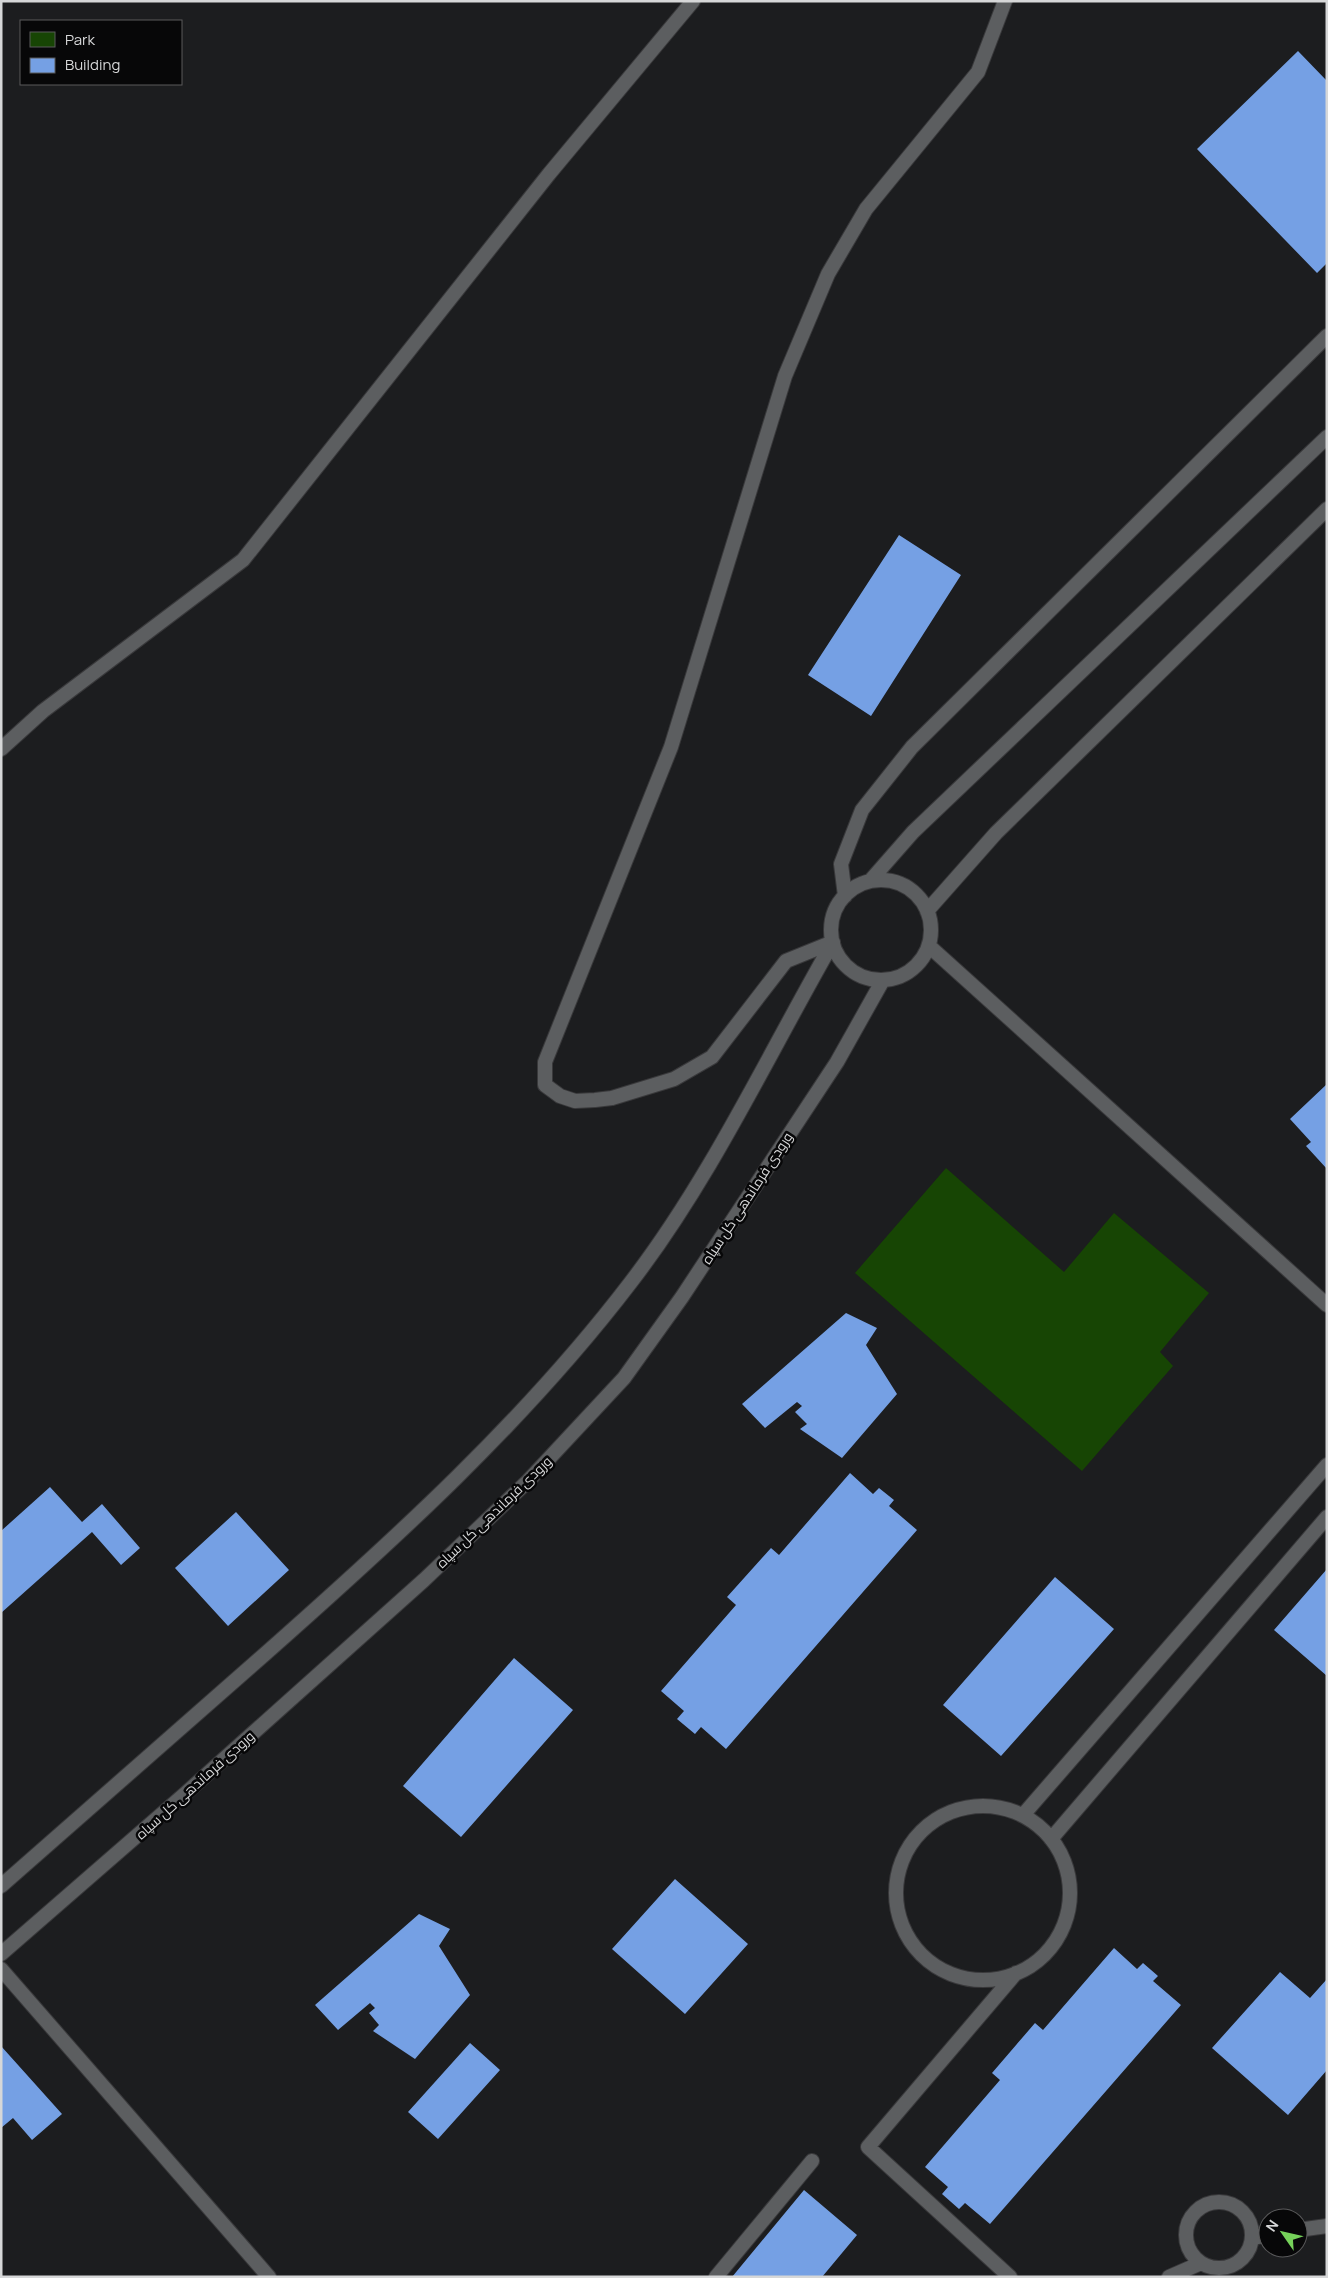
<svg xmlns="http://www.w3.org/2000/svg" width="1328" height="2278" font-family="Manrope,Cairo,sans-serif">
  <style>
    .green { fill: #174504 }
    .building { fill: #75a0e4 }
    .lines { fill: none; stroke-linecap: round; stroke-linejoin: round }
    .service-casing { stroke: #39393b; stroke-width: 16 }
    .service { stroke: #5c5e60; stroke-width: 14 }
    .labels { text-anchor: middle; stroke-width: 5; stroke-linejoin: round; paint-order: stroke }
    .street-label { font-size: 14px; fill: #d6d7d8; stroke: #070708 }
  </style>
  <rect width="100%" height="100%" fill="#1c1d1f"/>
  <!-- green -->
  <path class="green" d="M 946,1168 L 1064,1272 L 1114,1213 L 1209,1293 L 1160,1352 L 1173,1366 L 1082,1471 L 855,1273 Z"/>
  <!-- building -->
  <path class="building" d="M 1298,51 L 1327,81 L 1327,263 L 1317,273 L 1197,149 Z
    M 899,535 L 961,575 L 871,716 L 808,675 Z
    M 1327,1084 L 1327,1169 L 1306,1146 L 1311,1142 L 1290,1119 Z
    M 846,1313 L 877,1328 L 866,1345 L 897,1394 L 842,1458 L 800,1429 L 807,1424 L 795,1412 L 802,1406 L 797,1402 L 765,1428 L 742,1404 Z
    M 850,1473 L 873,1494 L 879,1488 L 894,1500 L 889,1506 L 917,1530 L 726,1749 L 701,1727 L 695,1734 L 677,1719 L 684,1711 L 661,1691 L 736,1605 L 727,1597 L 771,1548 L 779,1555 Z
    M 50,1487 L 82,1522 L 102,1504 L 140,1548 L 121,1565 L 92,1532 L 1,1613 L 1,1531 Z
    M 236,1512 L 289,1570 L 228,1626 L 175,1568 Z
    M 1327,1569 L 1327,1676 L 1274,1630 Z
    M 1055,1577 L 1114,1629 L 1001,1756 L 943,1705 Z
    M 514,1658 L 573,1710 L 461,1837 L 403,1786 Z
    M 675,1879 L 748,1944 L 685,2014 L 612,1949 Z
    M 419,1914 L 450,1929 L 439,1946 L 470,1995 L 415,2059 L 373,2031 L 379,2025 L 369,2013 L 375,2008 L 370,2003 L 338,2030 L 315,2005 Z
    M 1114,1948 L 1137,1969 L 1143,1963 L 1158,1976 L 1153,1981 L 1181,2005 L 990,2224 L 965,2203 L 959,2209 L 942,2194 L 948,2187 L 925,2167 L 1000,2080 L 992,2073 L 1035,2023 L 1043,2030 Z
    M 1280,1972 L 1310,1998 L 1327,1979 L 1327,2070 L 1288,2115 L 1212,2048 Z
    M 470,2043 L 500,2070 L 438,2139 L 408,2112 Z
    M 1,2046 L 62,2114 L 32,2140 L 13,2118 L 1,2128 Z
    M 804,2190 L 857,2235 L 822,2277 L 732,2277 Z"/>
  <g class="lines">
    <defs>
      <path id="service" d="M 1,749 L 43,711 L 243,560 L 549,174 L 693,1
        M831 930a50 50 0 1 1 100 0a50 50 0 1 1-100 0Z
        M 870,881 L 913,832 L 1327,437
        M 845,896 L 841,864 L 862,810 L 912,747 L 1327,336
        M 927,911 L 996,833 L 1327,509
        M 833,942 L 786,961 L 712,1057 L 674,1079 L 612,1098 L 595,1100 L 575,1101 L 560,1096 L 545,1085 L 545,1062 L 671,747 L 785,376 L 828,274 L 866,209 L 978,72 L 1005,1
        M 929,946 L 1327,1305
        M896 1893a87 87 0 1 1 174 0a87 87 0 1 1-174 0Z
        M 1023,1815 L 1327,1465
        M 1051,1839 L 1327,1517
        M 1,1886 C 89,1809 177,1731 265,1654 C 395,1539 525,1421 631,1282 C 711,1178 768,1055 833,942
        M 1,1954 L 186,1793 L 424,1580 L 528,1481 L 624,1378 L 682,1297 L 837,1062 L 883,980
        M 1,1969 L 269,2277
        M1186 2235a33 33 0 1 1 66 0a33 33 0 1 1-66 0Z
        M 1298,2230 L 1327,2226
        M 1252,2238 L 1268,2235
        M 716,2277 L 812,2161
        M 1010,2277 L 868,2147 L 1016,1973
        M 1169,2277 L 1201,2263"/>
    </defs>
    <!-- service casing -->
    <use href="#service" class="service-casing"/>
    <!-- service -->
    <use href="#service" class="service"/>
  </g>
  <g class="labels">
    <!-- street labels -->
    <g class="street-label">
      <text transform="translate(747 1198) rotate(-57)" y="5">ورودی فرماندهی کل سپاه</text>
      <text transform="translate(494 1512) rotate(-44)" y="5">ورودی فرماندهی کل سپاه</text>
      <text transform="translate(195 1785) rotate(-42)" y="5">ورودی فرماندهی کل سپاه</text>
    </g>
  </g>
  <!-- border -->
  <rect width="1328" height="2278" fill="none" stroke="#d6d7d8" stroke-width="5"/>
  <!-- legend -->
  <rect x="20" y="20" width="162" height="65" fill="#070708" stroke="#5a5a5b"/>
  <rect x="30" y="32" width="25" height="15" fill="#174504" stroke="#5a5a5b"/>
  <text x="65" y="45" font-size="15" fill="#d6d7d8">Park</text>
  <rect x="30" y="58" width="25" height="15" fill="#75a0e4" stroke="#5a5a5b"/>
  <text x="65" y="70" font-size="15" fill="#d6d7d8">Building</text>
  <!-- north arrow -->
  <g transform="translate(1283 2233) rotate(304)"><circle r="24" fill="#070708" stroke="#5a5a5b"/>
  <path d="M0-4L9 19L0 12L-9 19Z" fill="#76d25a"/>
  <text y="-8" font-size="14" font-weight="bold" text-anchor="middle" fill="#d6d7d8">N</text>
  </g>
</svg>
